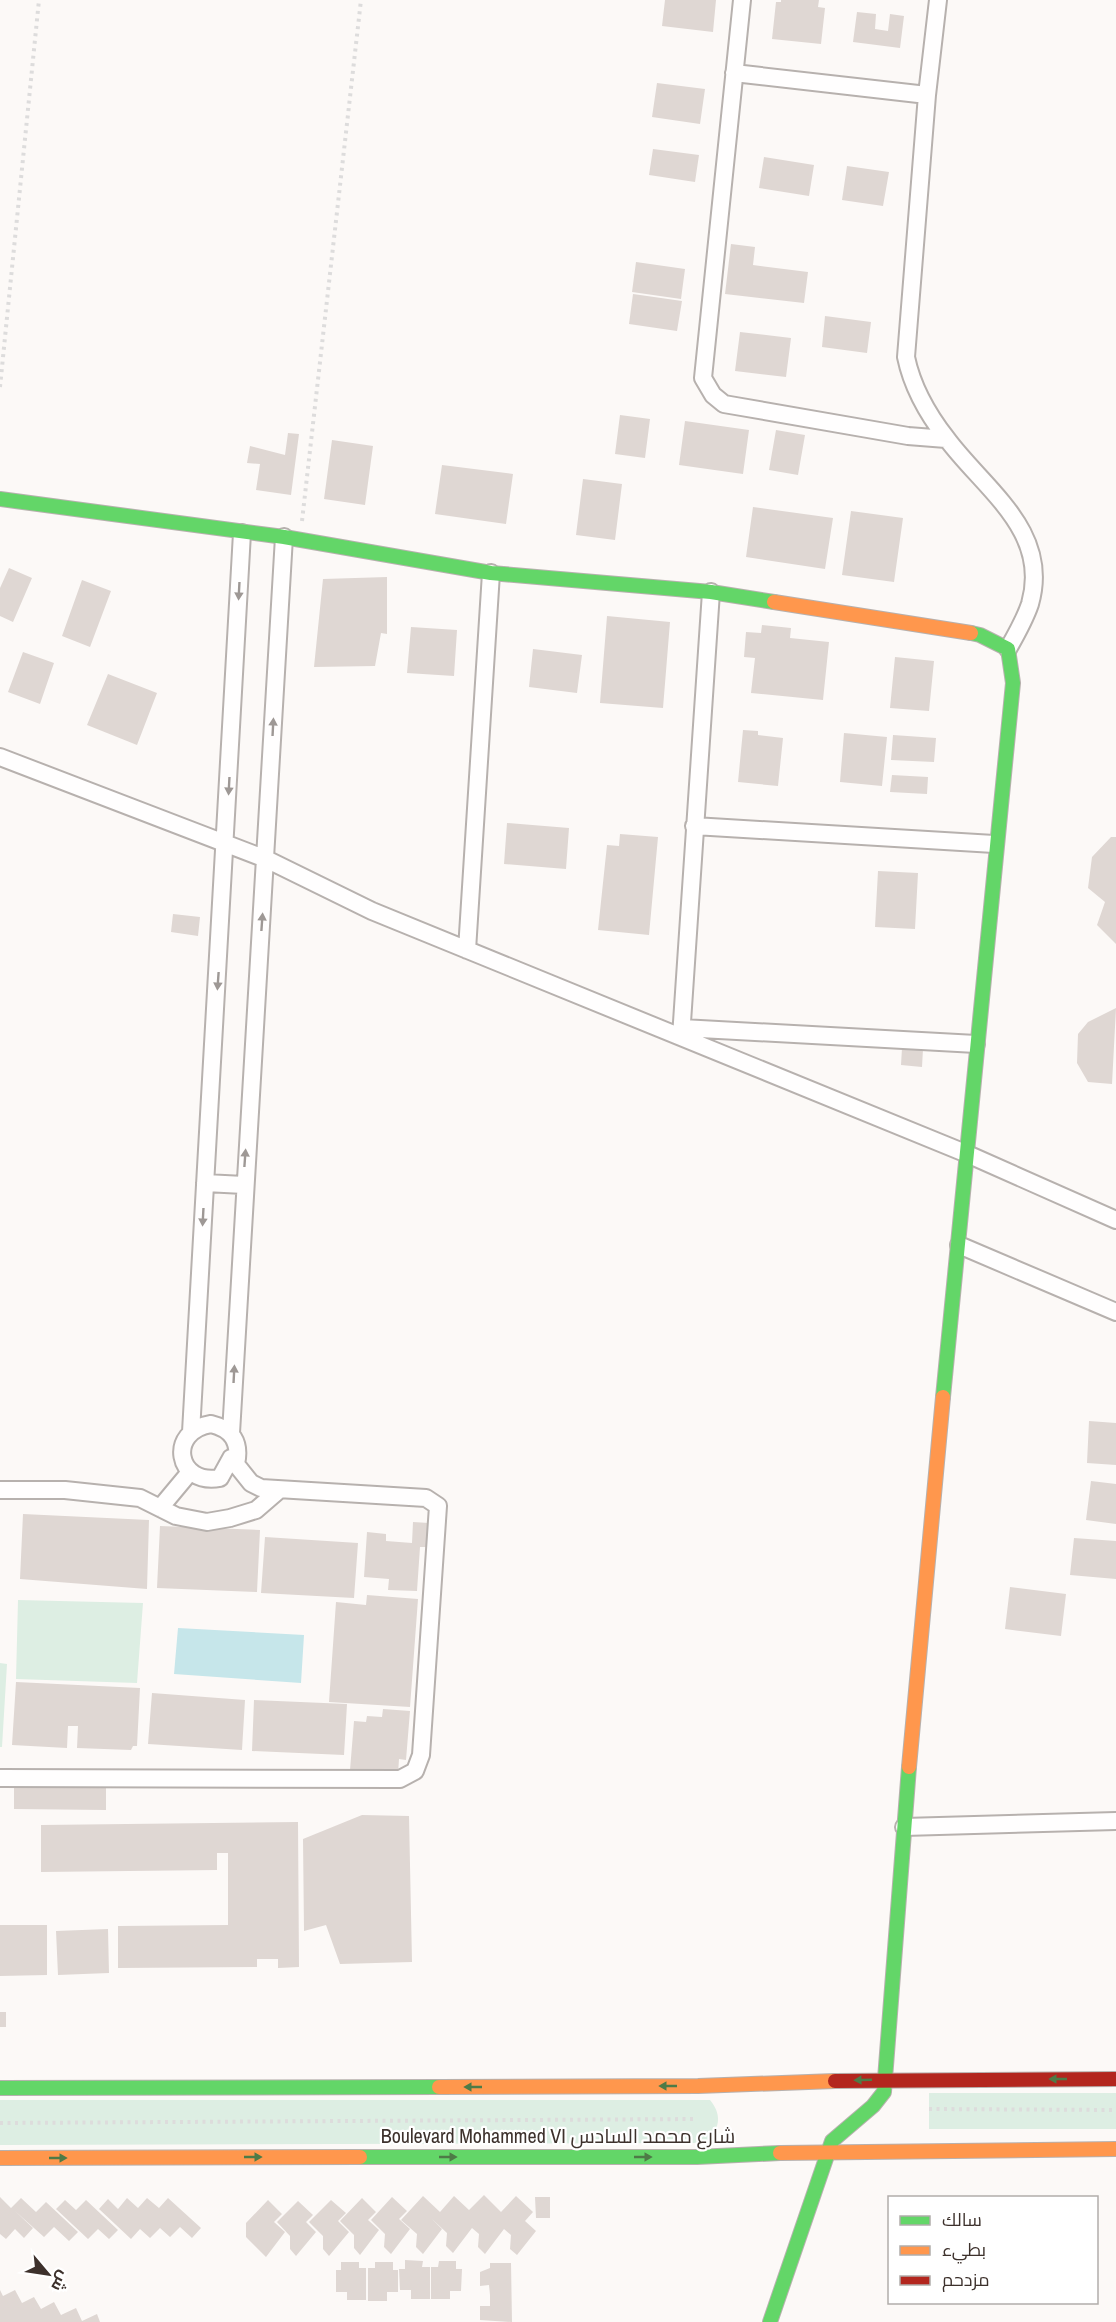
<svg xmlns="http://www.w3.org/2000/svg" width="1116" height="2322" font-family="'Archivo Narrow',Cairo,sans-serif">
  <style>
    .green { fill: #ddeee3 }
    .water { fill: #c6e6ea }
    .building { fill: #dfd7d3 }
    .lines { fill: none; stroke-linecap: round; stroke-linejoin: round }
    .street-casing { stroke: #b7b1ae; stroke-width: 20 }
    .fast-casing { stroke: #b7b1ae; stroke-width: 16 }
    .slow-casing { stroke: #b7b1ae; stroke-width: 16 }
    .jam-casing { stroke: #b7b1ae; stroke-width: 16 }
    .path { stroke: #dddcdc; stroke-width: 4; stroke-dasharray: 3 4.5; stroke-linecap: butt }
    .street { stroke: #fffefe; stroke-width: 16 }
    .fast { stroke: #63d668; stroke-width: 14 }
    .slow { stroke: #ff974d; stroke-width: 14 }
    .jam { stroke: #b3261e; stroke-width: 14 }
    .oneway { fill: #9e9895 }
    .oneway2 { fill: #4e7b47 }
    .labels { text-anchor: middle; stroke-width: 4.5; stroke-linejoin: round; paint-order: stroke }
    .street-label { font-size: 20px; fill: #3d312c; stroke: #fff }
  </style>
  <rect width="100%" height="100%" fill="#fcf9f7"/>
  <!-- green -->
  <path class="green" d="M 18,1600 L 143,1603 L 137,1683 L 16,1679 Z
    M 0,1663 L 7,1664 L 2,1747 L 0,1747 Z
    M 929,2093 L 1116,2093 L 1116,2129 L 929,2129 Z
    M 0,2100 L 710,2100 C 723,2116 719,2128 707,2143 L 0,2145 Z"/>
  <!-- water -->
  <path class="water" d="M 178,1628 L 304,1635 L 301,1683 L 174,1674 Z"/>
  <!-- building -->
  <path class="building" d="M 665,0 L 716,0 L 713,32 L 662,26 Z
    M 781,0 L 819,0 L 818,7 L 825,8 L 821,44 L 772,39 L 776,2 L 781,2 Z
    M 857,12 L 876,14 L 875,29 L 888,31 L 890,14 L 904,16 L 900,48 L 853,42 Z
    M 657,83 L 705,89 L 700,124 L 652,117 Z
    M 653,149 L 699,155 L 695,182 L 649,175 Z
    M 764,157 L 814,165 L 809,196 L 759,188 Z
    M 847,166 L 889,172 L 883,206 L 842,200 Z
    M 731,244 L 755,247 L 753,265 L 808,272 L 804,303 L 725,294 Z
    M 636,262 L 685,269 L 681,299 L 632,292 Z
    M 633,294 L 682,301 L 677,331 L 629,324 Z
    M 825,316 L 871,322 L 867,353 L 822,347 Z
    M 740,332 L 791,338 L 786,377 L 735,371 Z
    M 620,415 L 650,419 L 645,458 L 615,454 Z
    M 685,421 L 749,430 L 743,474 L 679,465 Z
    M 776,430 L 805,435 L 798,475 L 769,470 Z
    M 288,433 L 299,434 L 291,495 L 256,490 L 260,464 L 247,463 L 250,446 L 285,455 Z
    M 332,440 L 373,446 L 365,505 L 324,499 Z
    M 442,465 L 513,474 L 506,524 L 435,514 Z
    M 583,479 L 622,484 L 615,540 L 576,535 Z
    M 753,507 L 833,518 L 825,569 L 746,557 Z
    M 851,511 L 903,518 L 894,582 L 842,575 Z
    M 9,568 L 32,578 L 13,622 L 0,616 L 0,588 Z
    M 387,577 L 387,634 L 381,633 L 375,666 L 314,667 L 323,579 Z
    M 82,580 L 111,591 L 90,647 L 62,636 Z
    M 607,616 L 670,622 L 663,708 L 600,703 Z
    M 762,625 L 791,628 L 790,638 L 829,642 L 823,700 L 751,693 L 755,658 L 744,657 L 746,632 L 761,633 Z
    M 411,627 L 457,630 L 454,676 L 407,673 Z
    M 533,649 L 582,655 L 577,693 L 529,687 Z
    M 23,652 L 54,663 L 40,704 L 8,692 Z
    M 895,657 L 934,661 L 929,711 L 890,708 Z
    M 108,674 L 157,693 L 137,745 L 87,725 Z
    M 743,730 L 758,731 L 758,735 L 783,738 L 778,786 L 738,782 Z
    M 844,733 L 887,737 L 882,786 L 840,782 Z
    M 893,735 L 936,738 L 934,762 L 891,760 Z
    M 892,775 L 928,777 L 927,794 L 890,792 Z
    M 507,823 L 569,828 L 566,869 L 504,864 Z
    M 620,834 L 658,837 L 649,935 L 598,930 L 607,845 L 619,846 Z
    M 1111,837 L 1116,837 L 1116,944 L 1097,925 L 1105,902 L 1088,888 L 1092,857 Z
    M 878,871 L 918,873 L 915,929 L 875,927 Z
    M 173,914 L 200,917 L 198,936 L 171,932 Z
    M 1116,1008 L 1112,1084 L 1088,1082 L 1077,1063 L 1078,1034 L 1088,1022 Z
    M 902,1048 L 923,1049 L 922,1067 L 901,1065 Z
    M 1089,1421 L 1116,1423 L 1116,1465 L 1087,1463 Z
    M 1091,1481 L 1116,1484 L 1116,1524 L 1086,1520 Z
    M 23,1514 L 149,1520 L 147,1589 L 20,1579 Z
    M 413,1522 L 429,1523 L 427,1547 L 420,1547 L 417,1591 L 388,1590 L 389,1579 L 364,1577 L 367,1532 L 386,1534 L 386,1541 L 412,1543 Z
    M 160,1526 L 260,1530 L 257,1592 L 157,1588 Z
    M 265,1537 L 358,1543 L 354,1598 L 261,1593 Z
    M 1074,1538 L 1116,1541 L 1116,1579 L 1070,1575 Z
    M 1010,1587 L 1066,1594 L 1061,1636 L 1005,1629 Z
    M 367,1595 L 418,1599 L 410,1707 L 329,1702 L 336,1602 L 366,1605 Z
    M 16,1682 L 140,1688 L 137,1746 L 133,1746 L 131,1750 L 77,1748 L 78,1726 L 68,1726 L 67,1748 L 12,1745 Z
    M 152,1693 L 245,1700 L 242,1750 L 148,1744 Z
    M 254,1700 L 347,1704 L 344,1755 L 252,1751 Z
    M 383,1709 L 410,1711 L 406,1760 L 399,1759 L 398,1774 L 350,1770 L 354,1721 L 366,1722 L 367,1716 L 382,1717 Z
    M 14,1780 L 106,1780 L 106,1810 L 14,1809 Z
    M 362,1815 L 409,1816 L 412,1962 L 340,1964 L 326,1925 L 304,1931 L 303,1839 Z
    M 298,1822 L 299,1967 L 278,1968 L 278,1959 L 257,1959 L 257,1967 L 118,1968 L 118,1926 L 228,1925 L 228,1853 L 217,1853 L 217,1870 L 41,1872 L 41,1825 Z
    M 0,1925 L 47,1925 L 47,1975 L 0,1976 Z
    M 108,1929 L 109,1973 L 58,1975 L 56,1931 Z
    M 0,2012 L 6,2012 L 6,2027 L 0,2027 Z
    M 484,2195 L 501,2212 L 516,2196 L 533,2212 L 525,2221 L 536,2231 L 517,2255 L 510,2249 L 511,2235 L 504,2229 L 485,2254 L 478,2247 L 479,2234 L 472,2228 L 453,2253 L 446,2246 L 447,2233 L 432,2219 L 442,2229 L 423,2254 L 416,2247 L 417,2234 L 401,2220 L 423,2196 L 440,2212 L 454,2196 L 469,2210 Z
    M 0,2197 L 11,2208 L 21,2198 L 36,2212 L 46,2202 L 78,2232 L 69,2241 L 54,2227 L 44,2237 L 15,2211 L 33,2228 L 24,2238 L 15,2229 L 6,2239 L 0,2234 Z
    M 392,2197 L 407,2211 L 399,2219 L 410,2229 L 391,2254 L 384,2247 L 385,2234 L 371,2220 Z
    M 535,2197 L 550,2197 L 550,2218 L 536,2218 Z
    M 127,2198 L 138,2208 L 147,2198 L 159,2208 L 168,2198 L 201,2228 L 192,2238 L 180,2227 L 170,2237 L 160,2228 L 150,2238 L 140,2229 L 131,2239 L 99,2209 L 108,2199 L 118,2209 Z
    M 362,2198 L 376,2212 L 368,2220 L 379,2230 L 360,2255 L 354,2248 L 354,2235 L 340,2221 Z
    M 65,2200 L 76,2210 L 86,2200 L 118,2230 L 109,2239 L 98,2229 L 88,2239 L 56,2209 Z
    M 268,2200 L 282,2214 L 274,2222 L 285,2232 L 266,2257 L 246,2237 L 246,2223 Z
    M 331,2200 L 346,2213 L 338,2221 L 349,2232 L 329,2256 L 323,2249 L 323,2236 L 309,2222 Z
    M 298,2201 L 313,2215 L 306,2222 L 316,2232 L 296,2256 L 290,2249 L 290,2236 L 277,2222 Z
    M 405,2260 L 423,2261 L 422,2267 L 430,2267 L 430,2299 L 411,2299 L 411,2290 L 400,2290 L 399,2269 L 405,2269 Z
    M 439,2261 L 456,2261 L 456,2269 L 462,2269 L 461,2291 L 450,2291 L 450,2299 L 431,2299 L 431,2267 L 438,2267 Z
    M 341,2262 L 359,2262 L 359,2268 L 366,2268 L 366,2300 L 347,2300 L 347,2292 L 336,2292 L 336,2270 L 341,2270 Z
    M 375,2262 L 393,2262 L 393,2270 L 398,2270 L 398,2292 L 387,2292 L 387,2301 L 368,2301 L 368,2268 L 375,2268 Z
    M 490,2263 L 511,2263 L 512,2322 L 480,2320 L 480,2306 L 490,2306 L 490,2295 L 489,2285 L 480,2286 L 480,2272 L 490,2268 Z
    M 0,2290 L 3,2296 L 15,2290 L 22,2303 L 34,2297 L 41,2309 L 54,2302 L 61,2315 L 76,2308 L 82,2321 L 97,2314 L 100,2322 L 0,2322 Z"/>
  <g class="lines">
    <defs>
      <path id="street" d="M 742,0 L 703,378 L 713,395 L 724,404 L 908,436 L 946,439
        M 938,0 L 927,95 L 906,357 C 912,386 929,416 947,439 C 984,489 1051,531 1030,604 C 1025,619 1016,635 1008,649
        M 734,73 L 927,95
        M 0,757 L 266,859 L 372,911 L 965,1153 L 1116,1220
        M 694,826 L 994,844
        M 467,950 L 491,573
        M 682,1028 L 976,1044
        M 681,1037 L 711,592
        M 205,1183 L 244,1185
        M 959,1245 L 1116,1312
        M 211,1424 C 232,1429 241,1442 236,1464 L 231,1458 L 220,1478 C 176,1486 167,1431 211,1424 Z
        M 191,1432 L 242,533
        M 231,1433 L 284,537
        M 0,1490 L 65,1490 L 140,1498 L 176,1516 L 207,1522 L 230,1518 L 256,1510 L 278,1491
        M 160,1508 L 190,1472
        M 0,1778 L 400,1779 L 415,1771 L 421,1755 L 438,1506 L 426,1498 L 261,1488 L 251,1483 L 231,1458
        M 904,1827 L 1116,1821"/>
      <path id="fast" d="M 0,499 L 284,537 L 491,573 L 711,592 L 774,602
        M 943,1397 L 1013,683 L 1008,649 L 980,635 L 971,633
        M 0,2088 L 439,2087
        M 360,2157 L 697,2157 L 780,2153
        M 770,2322 L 832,2141 L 873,2106 L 884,2092 L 909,1767"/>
      <path id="slow" d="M 774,602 L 971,633
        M 909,1767 L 943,1397
        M 439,2087 L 698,2086 L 835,2081
        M 780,2153 L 1116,2149
        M 0,2158 L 360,2157"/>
      <path id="jam" d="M 835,2081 L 1116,2079"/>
    </defs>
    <!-- street casing -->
    <use href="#street" class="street-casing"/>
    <!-- fast casing -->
    <use href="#fast" class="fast-casing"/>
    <!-- slow casing -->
    <use href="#slow" class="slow-casing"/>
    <!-- jam casing -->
    <use href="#jam" class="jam-casing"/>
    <!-- path -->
    <path class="path" d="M 0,387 L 39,0
      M 302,521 L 361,0
      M 929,2109 L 1116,2110
      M 0,2123 L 697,2119"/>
    <!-- street -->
    <use href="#street" class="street"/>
    <!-- fast -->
    <use href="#fast" class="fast"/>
    <!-- slow -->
    <use href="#slow" class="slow"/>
    <!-- jam -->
    <use href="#jam" class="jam"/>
  </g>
  <!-- one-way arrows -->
  <defs><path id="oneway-solid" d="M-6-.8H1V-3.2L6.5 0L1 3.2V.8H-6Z" transform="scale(1.5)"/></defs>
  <g class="oneway">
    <use href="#oneway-solid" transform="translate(239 591) rotate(93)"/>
    <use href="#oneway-solid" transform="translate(273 727) rotate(-87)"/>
    <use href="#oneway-solid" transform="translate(229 786) rotate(93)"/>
    <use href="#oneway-solid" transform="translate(262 922) rotate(-86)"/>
    <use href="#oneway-solid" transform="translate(218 981) rotate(94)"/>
    <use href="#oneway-solid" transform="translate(245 1158) rotate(-86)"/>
    <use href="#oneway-solid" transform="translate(203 1217) rotate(93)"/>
    <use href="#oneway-solid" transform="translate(234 1374) rotate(-87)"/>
  </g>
  <g class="oneway2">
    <use href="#oneway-solid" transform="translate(1058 2079) rotate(-180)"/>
    <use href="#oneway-solid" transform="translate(863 2080) rotate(178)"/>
    <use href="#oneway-solid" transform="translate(668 2086) rotate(180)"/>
    <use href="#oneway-solid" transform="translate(473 2087) rotate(180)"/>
    <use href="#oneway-solid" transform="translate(253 2157)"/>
    <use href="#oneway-solid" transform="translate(448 2157)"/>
    <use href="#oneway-solid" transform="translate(643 2157)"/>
    <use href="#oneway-solid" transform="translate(58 2158)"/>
  </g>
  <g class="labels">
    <!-- street labels -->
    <g class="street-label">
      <text x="558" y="2143">Boulevard Mohammed VI شارع محمد السادس</text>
    </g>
  </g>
  <!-- legend -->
  <rect x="888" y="2196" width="210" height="108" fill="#ffffff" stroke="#b1adab" stroke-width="1.5"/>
  <rect x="900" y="2216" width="30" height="9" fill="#63d668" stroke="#b1adab" stroke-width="1.5"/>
  <text x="942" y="2226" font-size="18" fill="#3d312c">سالك</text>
  <rect x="900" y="2246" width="30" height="9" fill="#ff974d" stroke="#b1adab" stroke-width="1.5"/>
  <text x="942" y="2256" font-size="18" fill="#3d312c">بطيء</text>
  <rect x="900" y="2276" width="30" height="9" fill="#b3261e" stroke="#b1adab" stroke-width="1.5"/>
  <text x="942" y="2286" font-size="18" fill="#3d312c">مزدحم</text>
  <!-- north arrow -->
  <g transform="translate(48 2274) rotate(119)" stroke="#ffffff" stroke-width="4.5" paint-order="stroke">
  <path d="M0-4.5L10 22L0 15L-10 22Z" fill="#3d312c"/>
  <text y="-9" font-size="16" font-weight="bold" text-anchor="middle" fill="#3d312c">ش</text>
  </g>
</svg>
